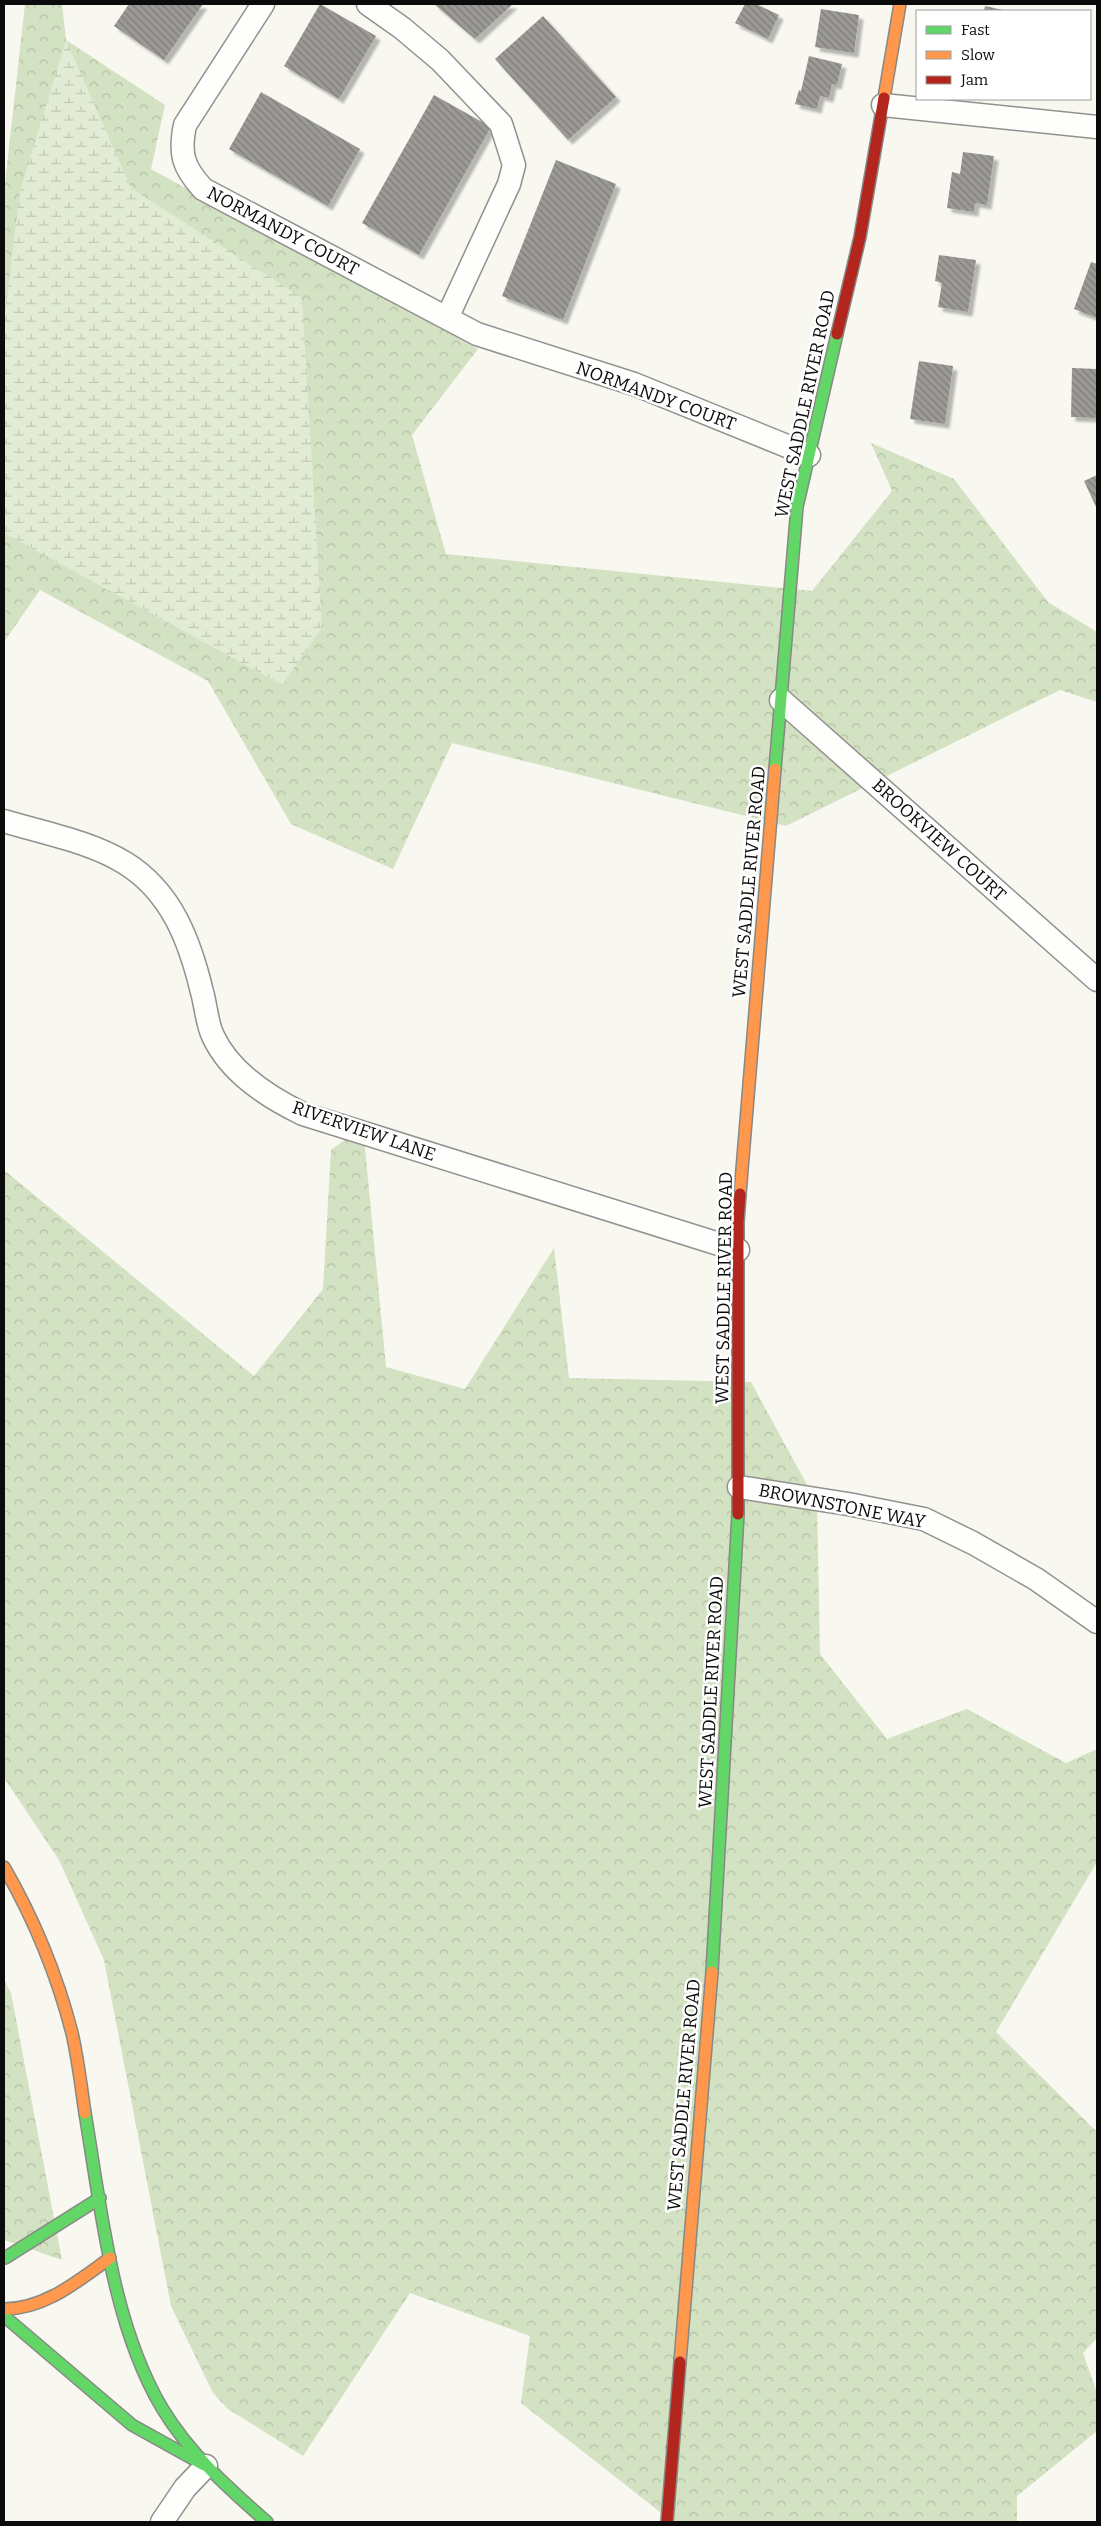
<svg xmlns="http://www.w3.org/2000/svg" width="1101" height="2526" font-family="Bitter,serif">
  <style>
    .forest { fill: url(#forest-crowns) }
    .wetland { fill: url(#wetland-marsh) }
    .building { fill: url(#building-back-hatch); filter: url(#shadow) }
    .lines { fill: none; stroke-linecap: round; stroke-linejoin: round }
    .street-casing { stroke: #92918e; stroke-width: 25 }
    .fast-casing { stroke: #888885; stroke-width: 14 }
    .slow-casing { stroke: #888885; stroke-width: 14 }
    .jam-casing { stroke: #888885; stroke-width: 14 }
    .street { stroke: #fefefd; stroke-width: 22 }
    .fast { stroke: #63d668; stroke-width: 11 }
    .slow { stroke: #ff974d; stroke-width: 11 }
    .jam { stroke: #b3261e; stroke-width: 11 }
    .labels { text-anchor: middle; stroke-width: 5; stroke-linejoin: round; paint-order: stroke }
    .street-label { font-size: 18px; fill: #0b0b0b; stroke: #fff }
  </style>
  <defs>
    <pattern id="forest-crowns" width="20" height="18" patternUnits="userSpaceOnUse" patternTransform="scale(1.25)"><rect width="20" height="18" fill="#d3e2c2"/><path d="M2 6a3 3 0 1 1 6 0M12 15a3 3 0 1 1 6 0" fill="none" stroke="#b4c1a5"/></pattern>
    <pattern id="wetland-marsh" width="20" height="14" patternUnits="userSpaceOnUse" patternTransform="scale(1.25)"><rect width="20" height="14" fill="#e2ebd3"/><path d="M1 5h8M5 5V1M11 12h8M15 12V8" fill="none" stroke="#c1c8b4"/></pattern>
    <pattern id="building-back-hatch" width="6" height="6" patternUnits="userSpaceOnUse" patternTransform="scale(1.25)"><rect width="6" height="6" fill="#9c9a96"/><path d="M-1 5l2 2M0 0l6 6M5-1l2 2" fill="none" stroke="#7d7c79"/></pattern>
    <filter id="shadow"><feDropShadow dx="4.5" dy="4.5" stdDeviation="1" flood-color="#0004"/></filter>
  </defs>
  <rect width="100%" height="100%" fill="#f8f7f0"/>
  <!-- forest -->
  <path class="forest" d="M 25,4 L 62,4 L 66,40 L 165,105 L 151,169 L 478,349 L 412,435 L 446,554 L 812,591 L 892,491 L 871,443 L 954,479 L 1048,602 L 1097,632 L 1097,702 L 1060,690 L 786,826 L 452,743 L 393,869 L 291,824 L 208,681 L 40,590 L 4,642 L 4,192 Z
    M 363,1127 L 386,1367 L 465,1389 L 554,1248 L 569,1378 L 751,1382 L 817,1503 L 820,1654 L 887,1739 L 967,1709 L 1066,1763 L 1097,1749 L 1097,1862 L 996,2032 L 1097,2132 L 1097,2338 L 1083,2353 L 1097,2393 L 1097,2431 L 1017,2496 L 1017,2522 L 669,2522 L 669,2519 L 521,2403 L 530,2336 L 410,2293 L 303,2456 L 228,2409 L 213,2393 L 171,2306 L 104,1960 L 59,1860 L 4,1778 L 4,1170 L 254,1376 L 323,1289 L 331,1150 Z
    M 4,1980 L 11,1993 L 62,2260 L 4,2240 Z"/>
  <!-- wetland -->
  <path class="wetland" d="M 66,40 L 131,188 L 302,298 L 322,628 L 282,685 L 4,533 L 4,323 L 20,191 Z"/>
  <!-- building -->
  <path class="building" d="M 129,4 L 203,4 L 164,60 L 114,26 Z
    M 320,4 L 376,36 L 339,99 L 284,66 Z
    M 434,4 L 513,4 L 475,39 Z
    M 745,4 L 756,4 L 779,15 L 768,39 L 735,23 Z
    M 985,6 L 1003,10 L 1003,11 L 984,11 Z
    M 821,9 L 859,15 L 854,53 L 815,47 Z
    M 543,16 L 616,97 L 568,140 L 495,59 Z
    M 809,56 L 842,64 L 837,85 L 832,84 L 829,98 L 820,96 L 817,109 L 795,104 L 799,90 L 801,91 Z
    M 261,92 L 360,149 L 328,206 L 229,149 Z
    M 434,95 L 491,127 L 419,255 L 362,223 Z
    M 963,152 L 994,156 L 987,205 L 975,203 L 974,212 L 947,208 L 952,172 L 960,174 Z
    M 556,160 L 616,184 L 563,320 L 502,296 Z
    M 939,255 L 976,260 L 968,312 L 938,307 L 942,283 L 935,281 Z
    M 1091,262 L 1097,264 L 1097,318 L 1074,309 Z
    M 919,361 L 953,366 L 945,424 L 910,419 Z
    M 1072,368 L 1097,369 L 1097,418 L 1071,417 Z
    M 1097,475 L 1097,509 L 1084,481 Z"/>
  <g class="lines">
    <defs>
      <path id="street" d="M 263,4 L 185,125 C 179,154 183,167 203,189 L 477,334 L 634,384 L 809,455
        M 368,4 L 402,28 L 440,60 L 501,124 L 514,165 L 509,184 L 447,318
        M 883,105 L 1097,127
        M 781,700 L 1097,980
        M 4,821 C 43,833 89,841 125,863 C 172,892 190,942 202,992 C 206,1006 207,1024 213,1036 C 230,1073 268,1097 303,1114 L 738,1250
        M 739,1487 L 848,1504 L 924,1519 L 973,1543 L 1036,1579 L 1097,1622
        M 162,2522 L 185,2488 L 206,2466"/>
      <path id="fast" d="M 775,769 L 797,507 L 837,334
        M 712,1972 L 738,1514
        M 85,2113 C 101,2208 112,2324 162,2408 C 189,2453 228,2488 267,2522
        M 5,2258 L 100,2198
        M 4,2316 L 132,2425 L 204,2465"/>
      <path id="slow" d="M 884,98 L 900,4
        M 740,1194 L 775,769
        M 4,1867 C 34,1919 57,1975 72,2033 C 78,2059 81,2086 85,2113
        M 4,2309 C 45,2309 78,2281 110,2258
        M 680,2362 L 712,1972"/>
      <path id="jam" d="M 837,334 L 860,237 L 884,98
        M 738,1514 L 738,1222 L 740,1194
        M 667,2522 L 680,2362"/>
    </defs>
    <!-- street casing -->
    <use href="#street" class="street-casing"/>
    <!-- fast casing -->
    <use href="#fast" class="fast-casing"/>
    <!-- slow casing -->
    <use href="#slow" class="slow-casing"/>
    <!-- jam casing -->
    <use href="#jam" class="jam-casing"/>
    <!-- street -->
    <use href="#street" class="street"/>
    <!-- fast -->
    <use href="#fast" class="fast"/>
    <!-- slow -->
    <use href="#slow" class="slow"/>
    <!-- jam -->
    <use href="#jam" class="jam"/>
  </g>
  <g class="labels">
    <!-- street labels -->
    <g class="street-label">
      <text transform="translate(283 231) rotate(28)" y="6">NORMANDY COURT</text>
      <text transform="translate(656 396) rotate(20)" y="6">NORMANDY COURT</text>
      <text transform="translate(805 404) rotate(-78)" y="6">WEST SADDLE RIVER ROAD</text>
      <text transform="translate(939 840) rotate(42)" y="6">BROOKVIEW COURT</text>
      <text transform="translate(749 882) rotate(-85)" y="6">WEST SADDLE RIVER ROAD</text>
      <text transform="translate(364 1131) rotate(19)" y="6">RIVERVIEW LANE</text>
      <text transform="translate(724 1288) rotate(-89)" y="6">WEST SADDLE RIVER ROAD</text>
      <text transform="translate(842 1506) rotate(11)" y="6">BROWNSTONE WAY</text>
      <text transform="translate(711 1692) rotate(-87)" y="6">WEST SADDLE RIVER ROAD</text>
      <text transform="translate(684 2095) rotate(-85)" y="6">WEST SADDLE RIVER ROAD</text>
    </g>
  </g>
  <!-- border -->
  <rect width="1101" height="2526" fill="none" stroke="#0b0b0b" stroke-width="10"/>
  <!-- legend -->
  <rect x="916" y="10" width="175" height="90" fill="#ffffff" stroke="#9d9d9d"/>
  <rect x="926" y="26" width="25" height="8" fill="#63d668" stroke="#9d9d9d"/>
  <text x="961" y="35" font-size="15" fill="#0b0b0b">Fast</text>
  <rect x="926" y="51" width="25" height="8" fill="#ff974d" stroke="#9d9d9d"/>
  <text x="961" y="60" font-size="15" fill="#0b0b0b">Slow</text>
  <rect x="926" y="76" width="25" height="8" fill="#b3261e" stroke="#9d9d9d"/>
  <text x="961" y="85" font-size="15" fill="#0b0b0b">Jam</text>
</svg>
